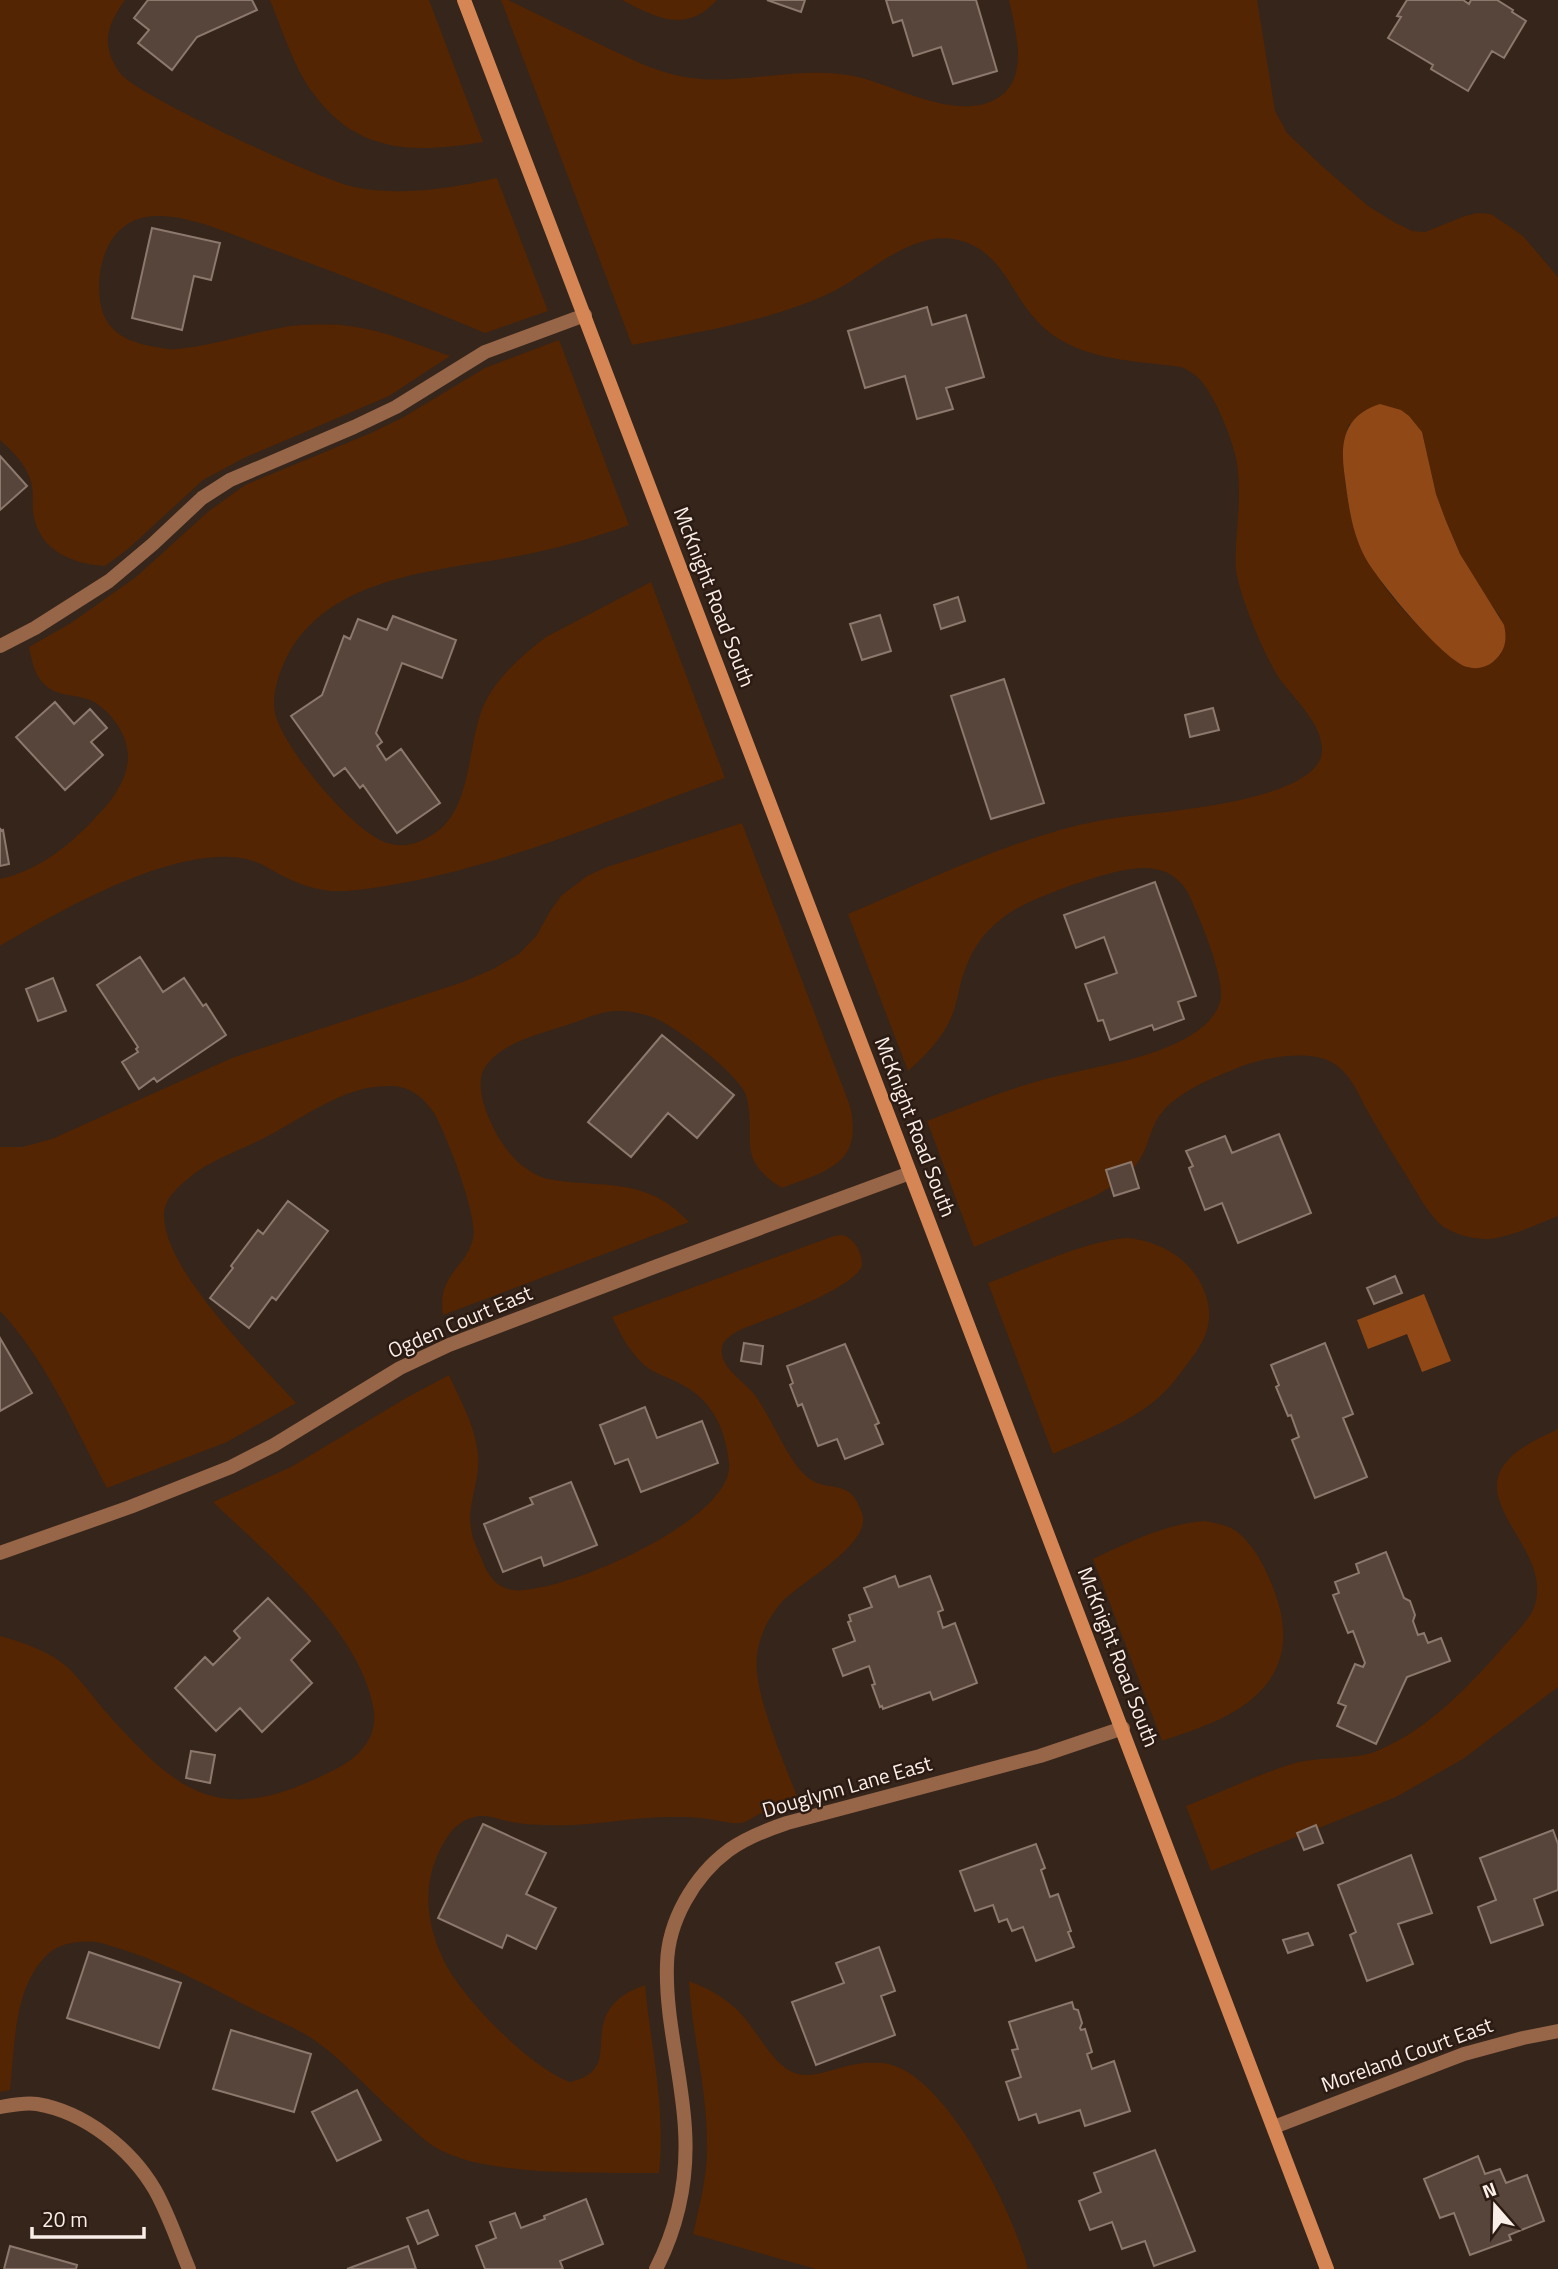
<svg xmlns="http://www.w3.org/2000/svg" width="1558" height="2269" font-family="'Titillium Web',sans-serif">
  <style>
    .green { fill: #532503; fill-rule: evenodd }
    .water { fill: #904916 }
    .building { fill: #57453b; stroke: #8c786c; stroke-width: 2 }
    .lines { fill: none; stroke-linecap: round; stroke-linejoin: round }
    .lane { stroke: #976547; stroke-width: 14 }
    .street { stroke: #976547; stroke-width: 14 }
    .secondary { stroke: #d68654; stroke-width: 14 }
    .labels { text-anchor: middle; stroke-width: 5; stroke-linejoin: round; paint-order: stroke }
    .street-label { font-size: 21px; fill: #faeee8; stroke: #2b1b12 }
  </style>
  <rect width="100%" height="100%" fill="#35251b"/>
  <!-- green -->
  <path class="green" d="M 0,0 L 125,0 C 107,25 100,45 120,73 C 137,96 321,180 354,187 C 401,197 452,188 497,178 L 548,311 L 485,333 C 411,302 338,273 263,246 C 230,234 182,211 146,217 C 106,224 94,271 101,306 C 107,334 131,343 156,347 C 163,348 170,350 177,349 C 212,346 250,333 285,327 C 302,324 332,324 349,326 C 383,330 418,345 450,356 L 389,396 L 244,458 L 203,480 L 128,549 L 105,566 C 74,564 41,552 34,517 C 31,504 35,492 30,479 C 25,463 12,451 0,440 Z
    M 270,0 L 429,0 L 483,142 C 416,153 358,155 313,93 C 294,68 282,29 270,0 Z
    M 501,0 L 508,0 C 543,17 578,34 614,51 C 631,59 649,68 668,73 C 730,92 795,62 858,77 C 899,87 961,124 1001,96 C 1029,75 1015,28 1009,0 L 1257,0 L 1275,111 L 1287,133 L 1323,167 L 1368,206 L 1394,222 L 1412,231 L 1425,232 L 1465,216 L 1478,213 L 1491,214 L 1523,236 L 1558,277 L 1558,1216 C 1538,1224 1508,1238 1487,1239 C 1471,1239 1449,1233 1438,1222 C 1426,1210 1417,1193 1408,1178 C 1394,1156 1380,1133 1367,1110 C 1358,1093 1350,1073 1333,1063 C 1309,1048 1260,1058 1235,1069 C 1210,1079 1181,1091 1163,1111 C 1151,1124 1149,1145 1140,1159 C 1130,1176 1111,1187 1095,1196 L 974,1247 L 927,1121 C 965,1106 1002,1091 1042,1080 C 1092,1066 1167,1059 1206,1024 C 1214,1016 1220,1007 1221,997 C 1223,973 1198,913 1187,891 C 1182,883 1176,878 1168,873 C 1157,868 1144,867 1132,869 C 1104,872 1030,898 1008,914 C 981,933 970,952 961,982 C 958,994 956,1007 951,1018 C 941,1040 926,1055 908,1071 L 848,914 C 918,884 987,851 1060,830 C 1080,824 1101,820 1122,817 C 1159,812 1324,801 1322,749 C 1321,722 1294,699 1279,678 C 1265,657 1239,595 1236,570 C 1235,561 1236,552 1236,544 C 1238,518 1241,490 1237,464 C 1234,443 1218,404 1205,386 C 1199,377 1191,371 1181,367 C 1131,360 1074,361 1037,321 C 1012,295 1004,258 968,243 C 917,222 870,275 828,294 C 767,322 697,332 632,345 ZM 1349,424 L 1422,432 L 1436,494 L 1446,521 L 1460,554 L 1479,587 L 1500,617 L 1505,643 L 1498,657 L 1470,668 C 1455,664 1443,649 1432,639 C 1385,595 1354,553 1346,488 C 1343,465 1341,447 1349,424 Z
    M 622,0 L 717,0 C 686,34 656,18 622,0 Z
    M 559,340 L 629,525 C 596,537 563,547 528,554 C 450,570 341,572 293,646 C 282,663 271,692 275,712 C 281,746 357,838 391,844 C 407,848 422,842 435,833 C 472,809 467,745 483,707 C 495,679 522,655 546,637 L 651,582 L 725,778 C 608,820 490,872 366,889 C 336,893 317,892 289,879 C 274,872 261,862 246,859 C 176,844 59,911 0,946 L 0,879 C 40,870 70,845 97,816 C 110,803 124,784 127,766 C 133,741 112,710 90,700 C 75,694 58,697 45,685 C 34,675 32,661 29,647 L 71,623 L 136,577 L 209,511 L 245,485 L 371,433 L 402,418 L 485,368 Z
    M 742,823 L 850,1106 C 864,1164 827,1171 782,1188 C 733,1157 758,1139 746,1095 C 740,1075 670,1021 649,1016 C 636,1012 621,1009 607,1012 C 594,1014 580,1021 567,1025 C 546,1032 521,1038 503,1050 C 496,1054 488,1062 484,1069 C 474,1088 488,1118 497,1135 C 510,1156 523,1171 547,1179 C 603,1189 645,1175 689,1222 L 443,1315 C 437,1274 464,1271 473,1239 C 479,1217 446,1134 434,1113 C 424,1098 410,1086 391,1086 C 344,1084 301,1120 260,1140 C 236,1152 211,1160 190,1177 C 178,1187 164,1199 164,1215 C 163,1270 260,1363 296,1403 L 227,1442 L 107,1488 C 75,1428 47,1361 0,1311 L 0,1147 L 22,1147 L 52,1139 L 232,1058 L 463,982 L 493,969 L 519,954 L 537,935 L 549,913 L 561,896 L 587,876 L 607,867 Z
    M 843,1235 C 852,1239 857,1244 860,1254 C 861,1255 862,1263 862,1265 C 856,1289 763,1320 740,1330 C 733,1334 723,1339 722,1348 C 719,1367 744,1381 754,1394 C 772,1418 785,1455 805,1475 C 827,1496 849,1474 862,1513 C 873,1544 800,1582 781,1603 C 769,1617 759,1636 757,1655 C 752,1692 786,1766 799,1802 C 785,1805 772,1809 759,1814 C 753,1817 746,1823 740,1823 C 730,1824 718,1820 708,1819 C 696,1817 683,1817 671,1817 C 630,1817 590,1827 549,1825 C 536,1825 520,1824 507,1821 C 494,1818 484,1813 471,1818 C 456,1823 449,1833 442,1846 C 421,1885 426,1924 445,1963 C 464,2000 531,2068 570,2082 C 617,2071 591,2039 609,2010 C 617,1997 631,1990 645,1985 C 651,2048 666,2109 659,2173 C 601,2172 491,2177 440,2150 C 428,2144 417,2133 407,2124 C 376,2098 350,2066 317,2042 C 301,2030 279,2022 261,2013 C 217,1991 173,1966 127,1951 C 117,1948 106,1944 96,1942 C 81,1940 58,1943 47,1955 C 13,1988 15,2047 10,2090 L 0,2092 L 0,1636 C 21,1642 40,1648 58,1660 C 73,1669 93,1697 105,1711 C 183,1799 223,1827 336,1769 C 358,1758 377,1739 374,1712 C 363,1632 269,1556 213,1502 L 291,1467 L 406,1398 L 449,1375 C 460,1400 476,1427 478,1455 C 481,1481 465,1507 472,1533 C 473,1540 477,1547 479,1553 C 483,1561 485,1570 491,1577 C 496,1584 504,1589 513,1590 C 560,1595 735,1520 729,1463 C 725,1426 711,1398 677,1382 C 665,1376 650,1372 641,1362 C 628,1349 620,1333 612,1317 L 834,1236 Z
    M 1128,1238 C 1157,1241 1184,1255 1199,1280 C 1217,1313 1210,1335 1188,1363 C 1179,1375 1169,1389 1157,1399 C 1127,1424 1088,1438 1053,1454 L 988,1283 C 1029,1268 1087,1240 1128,1238 Z
    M 1558,1429 L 1558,1687 L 1463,1759 L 1396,1797 L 1211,1871 L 1186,1806 C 1222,1792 1258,1774 1295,1763 C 1322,1756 1354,1761 1379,1750 C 1429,1729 1470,1685 1505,1645 C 1514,1635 1525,1624 1532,1612 C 1558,1558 1476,1510 1502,1468 C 1514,1449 1539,1438 1558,1429 Z
    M 1205,1521 C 1214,1523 1223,1524 1231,1528 C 1246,1536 1258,1555 1265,1569 C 1283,1607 1295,1650 1265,1686 C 1239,1717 1199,1728 1162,1741 L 1093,1559 C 1129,1542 1165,1524 1205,1521 Z
    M 689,1981 C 709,1989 727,1998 742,2015 C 756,2030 775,2067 795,2073 C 814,2080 838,2066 857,2064 C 865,2062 875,2063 883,2063 C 946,2070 1014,2214 1028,2269 L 816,2269 L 693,2234 C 700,2204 708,2173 707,2143 C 707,2088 692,2035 689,1981 Z"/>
  <!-- water -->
  <path class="water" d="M 1380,404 L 1401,410 L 1409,416 L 1422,432 L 1436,494 L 1446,521 L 1460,554 L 1504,625 C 1507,638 1506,649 1496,659 C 1489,667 1477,670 1467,667 C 1443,660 1379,582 1366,559 C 1351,532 1348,501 1344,471 C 1340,439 1346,415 1380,404 Z
    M 1424,1294 L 1451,1361 L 1422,1372 L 1407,1334 L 1368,1349 L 1357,1320 Z"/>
  <!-- building -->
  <path class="building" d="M 148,0 L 252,0 L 257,10 L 197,37 L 172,70 L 138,43 L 149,30 L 134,18 Z
    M 767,0 L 805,0 L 801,12 Z
    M 886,0 L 976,0 L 997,71 L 953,84 L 941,47 L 913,56 L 902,20 L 893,23 Z
    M 1407,0 L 1463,0 L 1469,4 L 1471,0 L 1497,0 L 1513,10 L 1512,12 L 1526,21 L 1504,58 L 1492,51 L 1468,91 L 1431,69 L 1433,65 L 1388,38 L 1401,17 L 1397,16 Z
    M 152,228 L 220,243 L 211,280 L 194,276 L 182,330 L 132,318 Z
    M 927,307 L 932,325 L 966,315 L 984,377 L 946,388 L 953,409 L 917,419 L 905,376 L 865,388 L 848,331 Z
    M 0,456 L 27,486 L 0,510 Z
    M 958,597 L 965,621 L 941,629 L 934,605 Z
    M 880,615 L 891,651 L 862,660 L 850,624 Z
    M 393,616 L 456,640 L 442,678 L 402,663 L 376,733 L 382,742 L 377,746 L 386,760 L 401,749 L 440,803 L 397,833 L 363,785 L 360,788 L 345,768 L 334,776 L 291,716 L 322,695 L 344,636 L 350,639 L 358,619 L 387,630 Z
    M 1004,679 L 1044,803 L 991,819 L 951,696 Z
    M 55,702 L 74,724 L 90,709 L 107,728 L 91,742 L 103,755 L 65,790 L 16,737 Z
    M 1213,708 L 1219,730 L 1190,737 L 1185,715 Z
    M 0,828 L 1,831 L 3,830 L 9,864 L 0,866 Z
    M 1155,882 L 1196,996 L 1178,1002 L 1184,1019 L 1154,1030 L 1152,1025 L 1110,1040 L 1103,1020 L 1098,1021 L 1085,984 L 1117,973 L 1104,937 L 1076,948 L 1064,915 Z
    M 140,957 L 163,992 L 184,978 L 203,1006 L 206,1004 L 226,1035 L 157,1082 L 154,1078 L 139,1089 L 122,1062 L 138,1052 L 136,1049 L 138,1047 L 97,985 Z
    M 53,978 L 66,1011 L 38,1021 L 26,989 Z
    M 662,1035 L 734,1095 L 697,1138 L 668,1113 L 631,1157 L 588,1122 Z
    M 1279,1134 L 1311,1213 L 1238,1243 L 1222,1203 L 1205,1210 L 1189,1168 L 1193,1166 L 1186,1151 L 1225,1136 L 1232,1153 Z
    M 1131,1162 L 1139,1188 L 1114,1196 L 1106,1170 Z
    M 288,1201 L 328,1231 L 276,1300 L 272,1297 L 249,1328 L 210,1298 L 233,1268 L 231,1266 L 258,1230 L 263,1234 Z
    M 1395,1276 L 1402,1293 L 1374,1304 L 1367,1288 Z
    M 0,1338 L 32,1393 L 0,1411 Z
    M 744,1343 L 763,1346 L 761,1364 L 741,1361 Z
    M 1325,1343 L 1353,1414 L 1343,1418 L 1367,1477 L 1315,1498 L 1292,1440 L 1299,1437 L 1291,1415 L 1288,1416 L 1276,1387 L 1279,1385 L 1271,1365 Z
    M 845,1344 L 879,1423 L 875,1425 L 883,1444 L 845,1459 L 837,1439 L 818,1446 L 802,1404 L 798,1406 L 790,1385 L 793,1383 L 787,1366 Z
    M 645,1407 L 657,1438 L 702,1421 L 718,1463 L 641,1492 L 628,1459 L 615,1464 L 600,1425 Z
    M 571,1482 L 597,1545 L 544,1566 L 541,1557 L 503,1572 L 484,1524 L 533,1504 L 530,1498 Z
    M 1386,1552 L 1404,1598 L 1410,1601 L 1415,1615 L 1413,1621 L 1418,1635 L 1424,1633 L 1428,1643 L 1441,1638 L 1450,1661 L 1407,1677 L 1376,1744 L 1337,1726 L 1346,1706 L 1338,1703 L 1355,1664 L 1363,1667 L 1365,1663 L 1353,1631 L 1348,1633 L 1333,1595 L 1339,1593 L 1335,1582 L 1359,1573 L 1356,1564 Z
    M 895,1576 L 899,1587 L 930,1576 L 943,1610 L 938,1612 L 943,1628 L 955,1623 L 977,1683 L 933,1700 L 930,1692 L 883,1709 L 882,1706 L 880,1707 L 872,1685 L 875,1684 L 869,1666 L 843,1676 L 833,1649 L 855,1641 L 848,1622 L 851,1621 L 849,1615 L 872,1607 L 864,1588 Z
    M 268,1598 L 310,1641 L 291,1660 L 312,1683 L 262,1732 L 240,1708 L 216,1731 L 175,1688 L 205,1657 L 213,1665 L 240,1638 L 234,1631 Z
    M 191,1751 L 215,1755 L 210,1783 L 186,1778 Z
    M 483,1824 L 546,1853 L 526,1894 L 556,1908 L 536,1949 L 507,1935 L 502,1948 L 438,1918 Z
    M 1316,1825 L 1323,1843 L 1304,1850 L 1297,1833 Z
    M 1553,1830 L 1558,1844 L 1558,1890 L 1534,1899 L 1543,1925 L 1491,1943 L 1478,1907 L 1496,1900 L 1480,1858 Z
    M 1036,1844 L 1045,1868 L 1041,1870 L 1050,1897 L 1058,1894 L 1071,1931 L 1068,1932 L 1074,1947 L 1036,1961 L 1023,1927 L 1012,1931 L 1007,1919 L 999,1922 L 993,1905 L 975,1911 L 960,1871 Z
    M 1411,1855 L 1432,1913 L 1398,1924 L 1413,1964 L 1367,1981 L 1350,1935 L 1356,1932 L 1338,1885 Z
    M 1308,1933 L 1313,1945 L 1288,1953 L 1283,1940 Z
    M 879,1947 L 895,1991 L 881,1996 L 895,2035 L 816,2065 L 792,2002 L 844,1983 L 836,1963 Z
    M 89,1952 L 181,1983 L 159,2048 L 67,2018 Z
    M 1072,2002 L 1074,2009 L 1078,2010 L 1082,2023 L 1080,2028 L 1081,2030 L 1085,2029 L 1092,2052 L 1087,2054 L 1092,2069 L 1114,2061 L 1130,2111 L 1085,2126 L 1080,2110 L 1039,2123 L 1036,2114 L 1019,2120 L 1006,2082 L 1021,2077 L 1012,2050 L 1018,2049 L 1009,2022 Z
    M 231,2030 L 311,2054 L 294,2112 L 213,2089 Z
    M 357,2090 L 381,2140 L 337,2161 L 312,2112 Z
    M 1155,2150 L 1195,2251 L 1154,2266 L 1145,2241 L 1122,2249 L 1112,2222 L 1090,2230 L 1079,2201 L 1101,2192 L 1094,2173 Z
    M 1478,2156 L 1485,2174 L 1500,2169 L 1506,2183 L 1527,2175 L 1544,2221 L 1509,2235 L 1511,2240 L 1470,2255 L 1454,2213 L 1440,2218 L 1424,2179 Z
    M 586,2199 L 603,2244 L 560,2261 L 563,2269 L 485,2269 L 476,2246 L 496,2238 L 490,2222 L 515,2213 L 521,2228 L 545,2219 L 544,2216 Z
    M 428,2210 L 438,2235 L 418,2244 L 407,2218 Z
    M 10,2246 L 77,2265 L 76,2269 L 4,2269 Z
    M 408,2246 L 416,2269 L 347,2269 Z"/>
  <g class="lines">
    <!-- lane -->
    <path class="lane" d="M 0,646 L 35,628 L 109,581 L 153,544 L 202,498 L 230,480 L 354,427 L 396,407 L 485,352 L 585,315"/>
    <!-- street -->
    <path class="street" d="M 0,1553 L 130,1507 L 231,1467 L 274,1445 L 400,1368 L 449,1345 L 657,1266 L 910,1173
      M 0,2107 C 12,2105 25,2102 37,2104 C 85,2112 131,2149 155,2190 C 169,2215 178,2243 189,2269
      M 1274,2127 L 1464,2054 L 1523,2038 L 1558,2031
      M 656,2269 C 678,2226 688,2177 685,2129 C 682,2074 665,2019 667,1964 C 668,1921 694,1876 729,1850 C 746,1838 766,1830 787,1823 L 1040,1756 L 1123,1728"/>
    <!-- secondary -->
    <path class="secondary" d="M 464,0 L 1327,2269"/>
  </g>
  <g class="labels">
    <!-- street labels -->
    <g class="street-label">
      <text transform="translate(714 597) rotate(69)" y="7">McKnight Road South</text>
      <text transform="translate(915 1127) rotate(69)" y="7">McKnight Road South</text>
      <text transform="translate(460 1322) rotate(-23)" y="7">Ogden Court East</text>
      <text transform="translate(1118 1657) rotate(69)" y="7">McKnight Road South</text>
      <text transform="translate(847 1787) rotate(-16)" y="7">Douglynn Lane East</text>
      <text transform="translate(1407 2055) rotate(-20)" y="7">Moreland Court East</text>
    </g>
  </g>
  <!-- north arrow -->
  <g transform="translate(1495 2206) rotate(340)" stroke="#2b1b12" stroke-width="5" paint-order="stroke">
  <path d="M0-5L12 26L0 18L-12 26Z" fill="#faeee8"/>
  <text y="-10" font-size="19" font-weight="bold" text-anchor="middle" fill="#faeee8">N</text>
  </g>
  <!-- scale -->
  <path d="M32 2227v10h112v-10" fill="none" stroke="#faeee8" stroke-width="3.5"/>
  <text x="42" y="2227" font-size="21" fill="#faeee8" stroke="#2b1b12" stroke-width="5" paint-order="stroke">20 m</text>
</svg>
